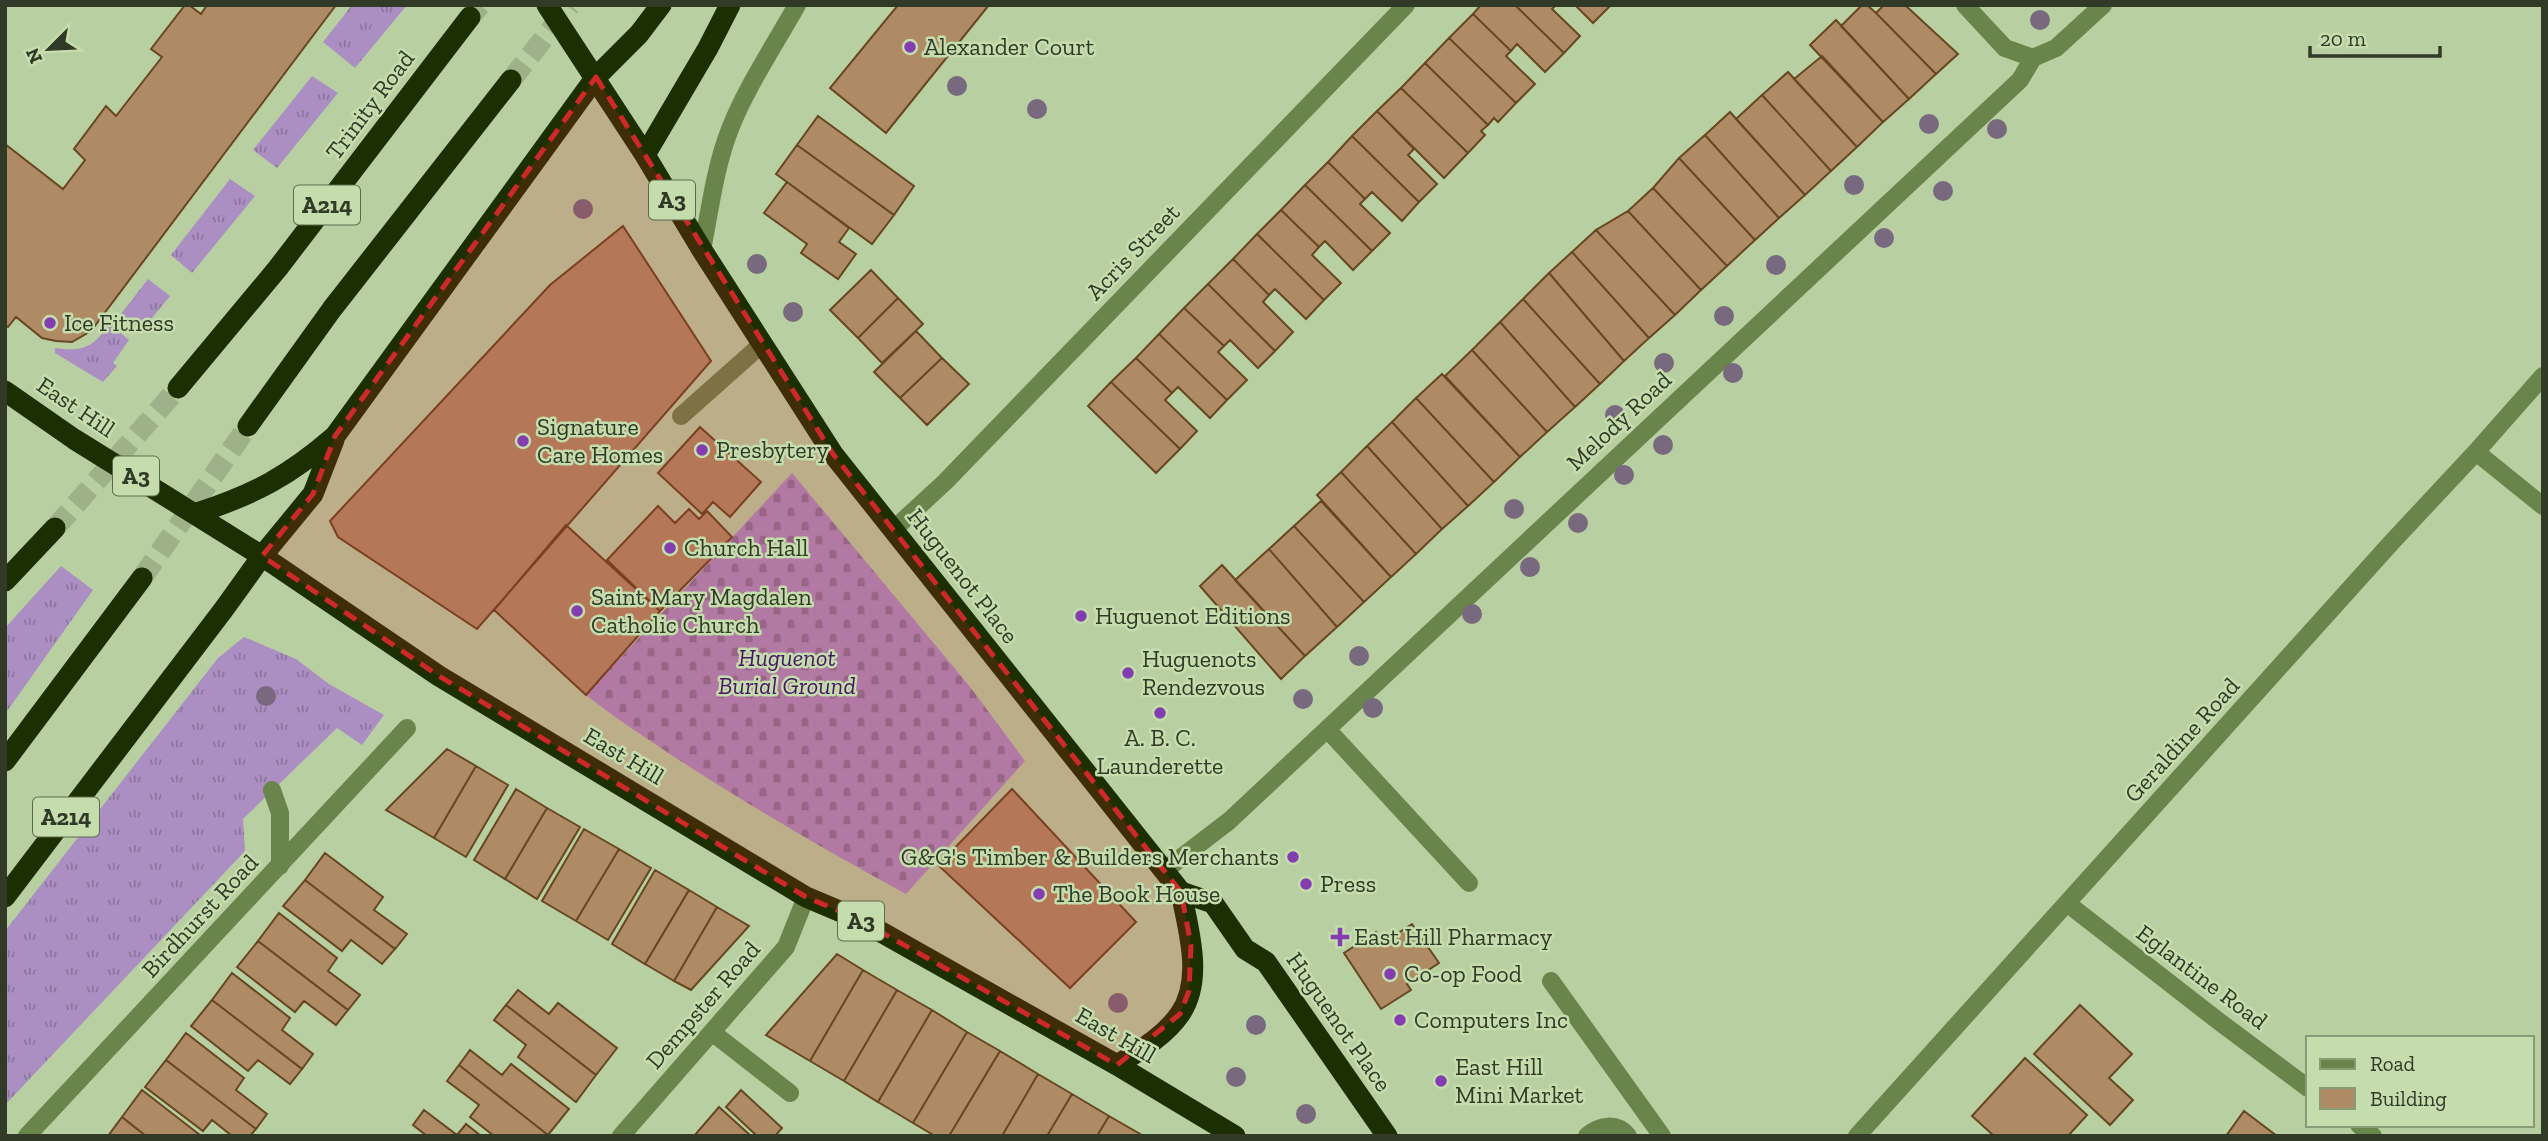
<svg xmlns="http://www.w3.org/2000/svg" width="2548" height="1141" font-family="'Zilla Slab',serif">
  <style>
    .grass { fill: url(#grass-tufts) }
    .cemetery { fill: url(#cemetery-stones) }
    .building { fill: #ae8b64; stroke: #674721; stroke-width: 2 }
    .lines { fill: none; stroke-linecap: round; stroke-linejoin: round }
    .highway-tunnel { stroke: #9db289; stroke-width: 21; stroke-dasharray: 21 10; stroke-linecap: butt }
    .minor { stroke: #6a854b; stroke-width: 18 }
    .highway { stroke: #1c2f00; stroke-width: 21 }
    .tree { fill: #79697f }
    .marked { fill: #ce2928; fill-opacity: 0.2; stroke: #ce2928; stroke-width: 5; stroke-dasharray: 14 9; stroke-linejoin: round }
    .poi-dot { fill: #833db0; stroke: #c5ddad; stroke-width: 2.5 }
    .labels { text-anchor: middle; stroke-width: 5; stroke-linejoin: round; paint-order: stroke }
    .shield { fill: #c5ddad; stroke: #5d6b4f; stroke-width: 2 }
    .shield-label { font-size: 23px; font-weight: bold; fill: #303a27 }
    .poi-label { font-size: 24px; fill: #303a27; stroke: #c5ddad; text-anchor: start }
    .street-label { font-size: 24px; fill: #303a27; stroke: #c5ddad }
    .park-label { font-size: 24px; font-style: italic; fill: #461464; stroke: #c5ddad }
  </style>
  <defs>
    <pattern id="grass-tufts" width="24" height="20" patternUnits="userSpaceOnUse" patternTransform="scale(1.75)"><rect width="24" height="20" fill="#ab8ec2"/><path d="M3 7l-1-3M5 7V3M7 7l1-3M15 17l-1-3M17 17v-4M19 17l1-3" fill="none" stroke="#8c759e"/></pattern>
    <pattern id="cemetery-stones" width="16" height="16" patternUnits="userSpaceOnUse" patternTransform="scale(1.75)"><rect width="16" height="16" fill="#ab8ec2"/><path d="M2 7V4a2 2 0 0 1 4 0v3zM10 15v-3a2 2 0 0 1 4 0v3z" fill="#8c759e"/></pattern>
  </defs>
  <rect width="100%" height="100%" fill="#b8d0a1"/>
  <!-- grass -->
  <path class="grass" d="M 352,5 L 407,5 L 355,68 L 323,42 Z
    M 312,76 L 338,93 L 277,168 L 253,150 Z
    M 230,179 L 255,196 L 192,273 L 171,255 Z
    M 148,279 L 170,296 L 142,330 L 121,314 Z
    M 110,324 L 129,340 L 113,363 L 117,366 L 103,382 L 55,353 L 55,348 C 85,352 92,347 110,324 Z
    M 61,566 L 93,590 L 5,714 L 5,628 Z
    M 244,637 L 296,659 L 329,684 L 384,715 L 362,745 L 337,728 L 243,819 L 245,851 L 5,1105 L 5,931 L 218,658 Z"/>
  <!-- cemetery -->
  <path class="cemetery" d="M 792,473 L 971,688 L 1025,761 L 906,894 C 829,852 753,808 679,760 C 648,739 616,719 586,695 Z"/>
  <!-- building -->
  <path class="building" d="M 185,5 L 189,5 L 201,14 L 207,5 L 336,5 L 91,331 L 72,342 L 56,341 L 42,338 L 16,317 L 8,327 L 5,325 L 5,144 L 63,189 L 85,160 L 74,149 L 106,106 L 116,116 L 162,57 L 151,49 Z
    M 898,5 L 989,5 L 886,133 L 830,88 Z
    M 1481,5 L 1515,5 L 1564,53 L 1545,72 L 1517,44 L 1511,51 L 1473,14 Z
    M 1515,5 L 1556,5 L 1552,9 L 1580,36 L 1564,53 Z
    M 1575,5 L 1611,5 L 1593,23 Z
    M 1862,5 L 1867,5 L 1876,13 L 1936,74 L 1909,99 L 1841,26 Z
    M 1884,5 L 1905,5 L 1958,54 L 1936,74 L 1876,13 Z
    M 1473,14 L 1511,51 L 1506,56 L 1535,84 L 1516,103 L 1449,38 Z
    M 1836,20 L 1909,99 L 1883,122 L 1810,45 Z
    M 1449,38 L 1516,103 L 1498,122 L 1494,118 L 1488,125 L 1425,63 Z
    M 1822,56 L 1883,122 L 1857,147 L 1794,79 Z
    M 1425,63 L 1488,125 L 1481,131 L 1485,135 L 1468,153 L 1401,88 Z
    M 1788,72 L 1857,147 L 1831,171 L 1762,95 Z
    M 1401,88 L 1468,153 L 1444,178 L 1377,111 Z
    M 1762,95 L 1831,171 L 1805,195 L 1736,119 Z
    M 1377,111 L 1414,149 L 1408,155 L 1437,184 L 1419,202 L 1352,136 Z
    M 1730,112 L 1805,195 L 1779,218 L 1705,135 Z
    M 818,116 L 914,186 L 894,215 L 797,145 Z
    M 1705,135 L 1779,218 L 1755,240 L 1679,158 Z
    M 1352,136 L 1419,202 L 1402,221 L 1372,192 L 1365,199 L 1328,162 Z
    M 797,145 L 894,215 L 872,244 L 776,174 Z
    M 1679,158 L 1755,240 L 1727,266 L 1653,188 Z
    M 1328,162 L 1365,199 L 1360,204 L 1390,233 L 1372,251 L 1305,185 Z
    M 787,182 L 849,228 L 839,242 L 856,254 L 838,279 L 801,253 L 807,244 L 764,213 Z
    M 1305,185 L 1372,251 L 1353,270 L 1325,241 L 1319,247 L 1281,210 Z
    M 1653,188 L 1727,266 L 1701,290 L 1628,211 Z
    M 1281,210 L 1319,247 L 1312,255 L 1341,283 L 1324,300 L 1257,234 Z
    M 1628,211 L 1701,290 L 1675,315 L 1596,230 Z
    M 623,226 L 711,361 L 477,629 L 338,537 L 330,521 L 550,285 Z
    M 1596,230 L 1675,315 L 1649,338 L 1572,252 Z
    M 1257,234 L 1324,300 L 1306,319 L 1275,289 L 1269,295 L 1233,259 Z
    M 1572,252 L 1649,338 L 1624,361 L 1549,273 Z
    M 1233,259 L 1269,295 L 1263,302 L 1293,332 L 1275,351 L 1208,284 Z
    M 871,270 L 898,298 L 858,338 L 830,310 Z
    M 1549,273 L 1624,361 L 1600,384 L 1523,299 Z
    M 1208,284 L 1275,351 L 1258,368 L 1230,340 L 1224,346 L 1184,308 Z
    M 898,298 L 923,324 L 882,363 L 858,338 Z
    M 1523,299 L 1600,384 L 1575,407 L 1500,322 Z
    M 1184,308 L 1224,346 L 1218,352 L 1247,380 L 1227,400 L 1159,334 Z
    M 1500,322 L 1575,407 L 1547,432 L 1472,350 Z
    M 916,331 L 942,358 L 900,398 L 874,372 Z
    M 1159,334 L 1227,400 L 1210,418 L 1178,387 L 1172,393 L 1136,358 Z
    M 1472,350 L 1547,432 L 1520,457 L 1445,376 Z
    M 942,358 L 969,384 L 927,425 L 900,398 Z
    M 1136,358 L 1172,393 L 1165,400 L 1197,431 L 1180,449 L 1111,382 Z
    M 1442,374 L 1520,457 L 1494,482 L 1416,398 Z
    M 1111,382 L 1180,449 L 1156,473 L 1088,406 Z
    M 1416,398 L 1494,482 L 1468,506 L 1392,422 Z
    M 1392,422 L 1468,506 L 1442,529 L 1367,446 Z
    M 700,427 L 761,482 L 730,517 L 713,502 L 702,514 L 658,473 Z
    M 1367,446 L 1442,529 L 1416,554 L 1341,472 Z
    M 1341,472 L 1416,554 L 1391,577 L 1317,495 Z
    M 1321,501 L 1391,577 L 1364,602 L 1294,526 Z
    M 658,506 L 675,523 L 689,509 L 699,519 L 707,511 L 732,537 L 660,611 L 607,560 Z
    M 566,525 L 660,611 L 586,695 L 494,610 Z
    M 1294,526 L 1364,602 L 1337,627 L 1269,549 Z
    M 1269,549 L 1337,627 L 1305,656 L 1235,580 Z
    M 1222,565 L 1305,656 L 1281,679 L 1200,586 Z
    M 447,749 L 476,766 L 434,838 L 386,810 Z
    M 476,766 L 508,785 L 466,857 L 434,838 Z
    M 516,789 L 547,808 L 505,879 L 474,860 Z
    M 1012,789 L 1136,922 L 1070,988 L 938,865 Z
    M 547,808 L 580,827 L 537,899 L 505,879 Z
    M 584,829 L 619,849 L 576,921 L 542,901 Z
    M 619,849 L 651,868 L 608,940 L 576,921 Z
    M 325,853 L 383,897 L 374,910 L 407,934 L 395,949 L 305,880 Z
    M 655,870 L 689,890 L 645,964 L 612,944 Z
    M 305,880 L 395,949 L 382,964 L 351,940 L 342,951 L 283,906 Z
    M 689,890 L 717,907 L 674,981 L 645,964 Z
    M 717,907 L 749,926 L 691,990 L 674,981 Z
    M 279,913 L 337,958 L 328,971 L 360,995 L 348,1010 L 258,941 Z
    M 1412,924 L 1439,963 L 1407,984 L 1411,990 L 1381,1009 L 1344,953 L 1376,932 L 1383,943 Z
    M 258,941 L 348,1010 L 336,1025 L 304,1001 L 295,1012 L 237,967 Z
    M 837,954 L 863,970 L 810,1061 L 766,1035 Z
    M 863,970 L 897,990 L 844,1081 L 810,1061 Z
    M 232,973 L 290,1018 L 282,1030 L 313,1054 L 302,1069 L 212,1000 Z
    M 518,990 L 549,1014 L 558,1003 L 617,1048 L 596,1075 L 506,1005 Z
    M 897,990 L 932,1010 L 878,1102 L 844,1081 Z
    M 212,1000 L 302,1069 L 290,1084 L 258,1060 L 248,1071 L 191,1026 Z
    M 506,1005 L 596,1075 L 576,1102 L 518,1057 L 526,1045 L 494,1020 Z
    M 2080,1005 L 2132,1054 L 2109,1078 L 2133,1100 L 2110,1125 L 2034,1054 Z
    M 932,1010 L 967,1032 L 913,1123 L 878,1102 Z
    M 967,1032 L 1000,1051 L 949,1136 L 935,1136 L 913,1123 Z
    M 186,1033 L 244,1078 L 236,1090 L 267,1114 L 256,1129 L 166,1060 Z
    M 470,1050 L 502,1075 L 511,1064 L 569,1109 L 548,1135 L 459,1065 Z
    M 1000,1051 L 1038,1074 L 1002,1136 L 949,1136 Z
    M 2025,1058 L 2087,1115 L 2068,1136 L 1994,1136 L 1972,1116 Z
    M 166,1060 L 256,1129 L 250,1136 L 232,1136 L 212,1120 L 203,1131 L 145,1087 Z
    M 459,1065 L 548,1135 L 547,1136 L 494,1136 L 470,1117 L 479,1105 L 447,1081 Z
    M 1038,1074 L 1072,1094 L 1047,1136 L 1002,1136 Z
    M 142,1090 L 200,1135 L 199,1136 L 146,1136 L 122,1117 Z
    M 741,1090 L 782,1128 L 775,1136 L 757,1136 L 726,1107 Z
    M 1072,1094 L 1109,1116 L 1097,1136 L 1047,1136 Z
    M 719,1107 L 751,1136 L 694,1136 Z
    M 424,1110 L 457,1135 L 466,1124 L 481,1136 L 427,1136 L 413,1125 Z
    M 2244,1111 L 2277,1136 L 2226,1136 Z
    M 1109,1116 L 1140,1134 L 1138,1136 L 1097,1136 Z
    M 122,1117 L 146,1136 L 108,1136 Z"/>
  <g class="lines">
    <!-- highway-tunnel -->
    <path class="highway-tunnel" d="M 470,17 L 480,5
      M 511,80 L 570,5
      M 55,528 L 178,388
      M 142,578 L 248,426"/>
    <!-- minor -->
    <path class="minor" d="M 1965,5 L 2005,48 L 2033,58
      M 702,250 C 710,210 715,167 730,129 C 747,86 774,46 797,5
      M 681,416 L 762,344
      M 2476,452 L 2543,506
      M 893,530 L 945,482 L 1406,5
      M 1327,729 L 1469,883
      M 272,790 L 280,813 L 280,866
      M 1165,870 L 1229,821 L 2020,80 L 2033,58 L 2056,48 L 2103,5
      M 2068,904 L 2221,1023 L 2308,1088
      M 1551,981 L 1662,1136
      M 713,1033 L 790,1093
      M 2359,1125 L 2373,1136
      M 27,1136 L 407,728
      M 621,1136 L 786,947 L 806,897
      M 1587,1136 C 1599,1125 1617,1122 1628,1136
      M 1857,1136 L 2391,543 L 2476,452 L 2543,376"/>
    <!-- highway -->
    <path class="highway" d="M 547,5 L 645,155 L 702,250 L 833,454 L 1181,892 L 1213,903 L 1245,949 L 1266,962 L 1387,1136
      M 645,155 L 708,48 L 730,5
      M 178,388 L 278,268 L 470,17
      M 5,391 L 74,439 L 262,556 L 439,676 L 806,897 L 858,919 L 1117,1065 L 1235,1136
      M 248,426 L 332,309 L 511,80
      M 197,513 C 255,494 289,476 335,436 L 596,77 L 639,34 L 661,5
      M 5,581 L 55,528
      M 5,761 L 142,578
      M 5,897 L 224,609 L 262,556 L 313,494 L 334,440
      M 1117,1065 C 1139,1051 1165,1036 1180,1014 C 1204,979 1188,929 1181,892"/>
  </g>
  <!-- trees -->
  <g class="tree">
    <circle cx="2040" cy="20" r="10"/>
    <circle cx="957" cy="86" r="10"/>
    <circle cx="1037" cy="109" r="10"/>
    <circle cx="1929" cy="124" r="10"/>
    <circle cx="1997" cy="129" r="10"/>
    <circle cx="1854" cy="185" r="10"/>
    <circle cx="1943" cy="191" r="10"/>
    <circle cx="583" cy="209" r="10"/>
    <circle cx="1884" cy="238" r="10"/>
    <circle cx="757" cy="264" r="10"/>
    <circle cx="1776" cy="265" r="10"/>
    <circle cx="793" cy="312" r="10"/>
    <circle cx="1724" cy="316" r="10"/>
    <circle cx="1664" cy="363" r="10"/>
    <circle cx="1733" cy="373" r="10"/>
    <circle cx="1615" cy="415" r="10"/>
    <circle cx="1663" cy="445" r="10"/>
    <circle cx="1624" cy="475" r="10"/>
    <circle cx="1514" cy="509" r="10"/>
    <circle cx="1578" cy="523" r="10"/>
    <circle cx="1530" cy="567" r="10"/>
    <circle cx="1472" cy="614" r="10"/>
    <circle cx="1359" cy="656" r="10"/>
    <circle cx="266" cy="696" r="10"/>
    <circle cx="1303" cy="699" r="10"/>
    <circle cx="1373" cy="708" r="10"/>
    <circle cx="1118" cy="1003" r="10"/>
    <circle cx="1256" cy="1025" r="10"/>
    <circle cx="1236" cy="1077" r="10"/>
    <circle cx="1306" cy="1114" r="10"/>
  </g>
  <!-- marked area -->
  <path class="marked" d="M 596,77 L 833,454 L 1181,892 L 1191,945 L 1189,991 L 1180,1014 L 1117,1065 L 858,919 L 806,897 L 439,676 L 262,556 L 313,494 L 335,436 Z"/>
  <!-- markers -->
  <g class="poi-dot">
    <circle cx="910" cy="47" r="7"/>
    <circle cx="50" cy="323" r="7"/>
    <circle cx="523" cy="441" r="7"/>
    <circle cx="702" cy="450" r="7"/>
    <circle cx="670" cy="548" r="7"/>
    <circle cx="577" cy="611" r="7"/>
    <circle cx="1081" cy="616" r="7"/>
    <circle cx="1128" cy="673" r="7"/>
    <circle cx="1160" cy="713" r="7"/>
    <circle cx="1293" cy="857" r="7"/>
    <circle cx="1306" cy="884" r="7"/>
    <circle cx="1039" cy="894" r="7"/>
    <path d="M1336.5 926.5h7v7h7v7h-7v7h-7v-7h-7v-7h7z"/>
    <circle cx="1390" cy="974" r="7"/>
    <circle cx="1400" cy="1020" r="7"/>
    <circle cx="1441" cy="1081" r="7"/>
  </g>
  <g class="labels">
    <!-- shield labels -->
    <g class="shield">
      <rect x="649" y="180.5" width="46" height="39" rx="5"/>
      <rect x="294" y="185.5" width="66" height="39" rx="5"/>
      <rect x="113" y="456.5" width="46" height="39" rx="5"/>
      <rect x="33" y="797.5" width="66" height="39" rx="5"/>
      <rect x="838" y="901.5" width="46" height="39" rx="5"/>
    </g>
    <g class="shield-label">
      <text x="672" y="208">A3</text>
      <text x="327" y="213">A214</text>
      <text x="136" y="484">A3</text>
      <text x="66" y="825">A214</text>
      <text x="861" y="929">A3</text>
    </g>
    <!-- poi labels -->
    <g class="poi-label">
      <text x="924" y="55">Alexander Court</text>
      <text x="64" y="331">Ice Fitness</text>
      <text x="537" y="435">Signature<tspan x="537" dy="28">Care Homes</tspan></text>
      <text x="716" y="458">Presbytery</text>
      <text x="684" y="556">Church Hall</text>
      <text x="591" y="605">Saint Mary Magdalen<tspan x="591" dy="28">Catholic Church</tspan></text>
      <text x="1095" y="624">Huguenot Editions</text>
      <text x="1142" y="667">Huguenots<tspan x="1142" dy="28">Rendezvous</tspan></text>
      <text x="1160" y="746" text-anchor="middle">A. B. C.<tspan x="1160" dy="28">Launderette</tspan></text>
      <text x="1279" y="865" text-anchor="end">G&amp;G's Timber &amp; Builders Merchants</text>
      <text x="1320" y="892">Press</text>
      <text x="1053" y="902">The Book House</text>
      <text x="1354" y="945">East Hill Pharmacy</text>
      <text x="1404" y="982">Co-op Food</text>
      <text x="1414" y="1028">Computers Inc</text>
      <text x="1455" y="1075">East Hill<tspan x="1455" dy="28">Mini Market</tspan></text>
    </g>
    <!-- street labels -->
    <g class="street-label">
      <text transform="translate(370 105) rotate(-53)" y="8">Trinity Road</text>
      <text transform="translate(1133 252) rotate(-46)" y="8">Acris Street</text>
      <text transform="translate(76 407) rotate(34)" y="8">East Hill</text>
      <text transform="translate(1619 421) rotate(-43)" y="8">Melody Road</text>
      <text transform="translate(963 576) rotate(52)" y="8">Huguenot Place</text>
      <text transform="translate(2182 740) rotate(-48)" y="8">Geraldine Road</text>
      <text transform="translate(624 756) rotate(31)" y="8">East Hill</text>
      <text transform="translate(200 916) rotate(-47)" y="8">Birdhurst Road</text>
      <text transform="translate(2202 977) rotate(37)" y="8">Eglantine Road</text>
      <text transform="translate(703 1005) rotate(-49)" y="8">Dempster Road</text>
      <text transform="translate(1339 1022) rotate(55)" y="8">Huguenot Place</text>
      <text transform="translate(1116 1035) rotate(30)" y="8">East Hill</text>
    </g>
    <!-- park labels -->
    <g class="park-label">
      <text x="787" y="666">Huguenot<tspan x="787" dy="28">Burial Ground</tspan></text>
    </g>
  </g>
  <!-- border -->
  <rect width="2548" height="1141" fill="none" stroke="#303a27" stroke-width="14"/>
  <!-- legend -->
  <rect x="2306" y="1036" width="228" height="91" fill="#c5ddad" stroke="#899c77" stroke-width="2"/>
  <rect x="2320" y="1059" width="35" height="10" fill="#6a854b" stroke="#899c77" stroke-width="2"/>
  <text x="2370" y="1071" font-size="21" fill="#303a27">Road</text>
  <rect x="2320" y="1088" width="35" height="21" fill="#ae8b64" stroke="#899c77" stroke-width="2"/>
  <text x="2370" y="1106" font-size="21" fill="#303a27">Building</text>
  <!-- north arrow -->
  <g transform="translate(49 49) rotate(246)" stroke="#c5ddad" stroke-width="5" paint-order="stroke">
  <path d="M0-5L12 26L0 18L-12 26Z" fill="#303a27"/>
  <text y="-10" font-size="19" font-weight="bold" text-anchor="middle" fill="#303a27">N</text>
  </g>
  <!-- scale -->
  <path d="M2310 46v10h130v-10" fill="none" stroke="#303a27" stroke-width="3.5"/>
  <text x="2320" y="46" font-size="21" fill="#303a27" stroke="#c5ddad" stroke-width="5" paint-order="stroke">20 m</text>
</svg>
